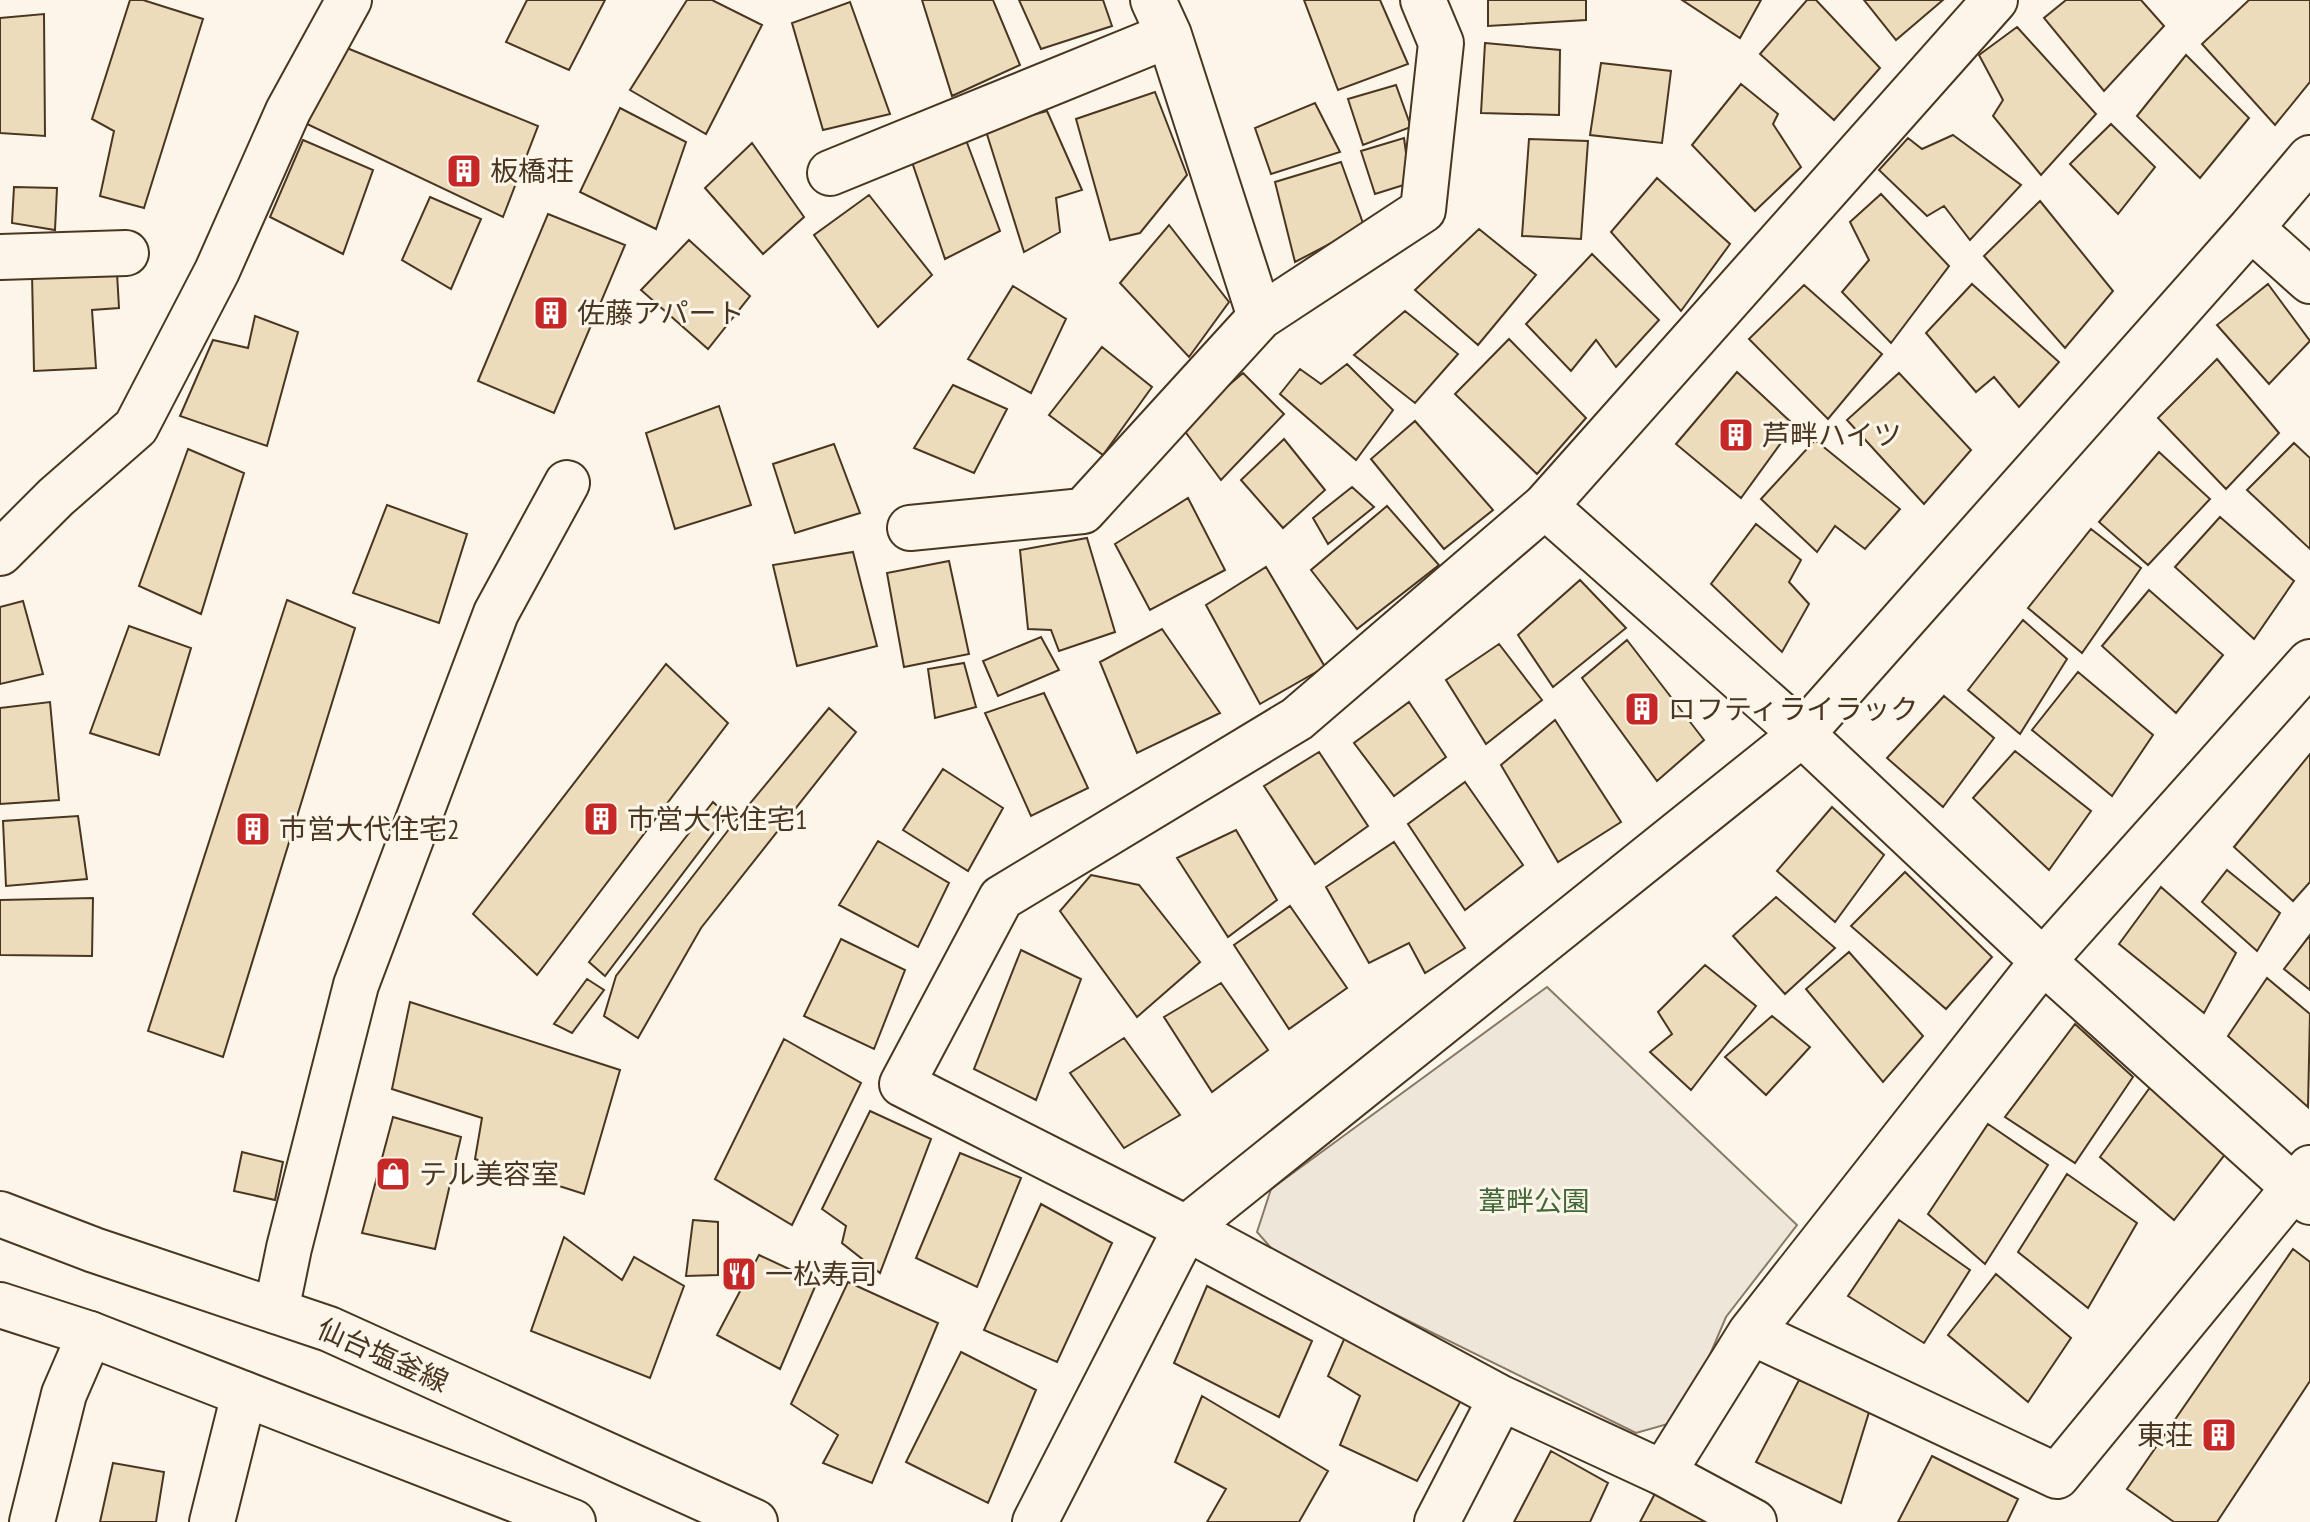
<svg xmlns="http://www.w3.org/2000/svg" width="2310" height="1522" font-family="'PT Sans Narrow','Noto Sans JP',sans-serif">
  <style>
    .green { fill: #ede6d9; stroke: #887966; stroke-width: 2 }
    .building { fill: #ecdcbc; stroke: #4a3520; stroke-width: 2 }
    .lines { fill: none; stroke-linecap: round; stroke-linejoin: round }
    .minor-casing { stroke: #4a3520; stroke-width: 48 }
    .major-casing { stroke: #4a3520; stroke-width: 48 }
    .minor { stroke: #fbf6e9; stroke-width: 44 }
    .major { stroke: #fbf6e9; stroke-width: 44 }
    .labels { text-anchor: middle; stroke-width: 6; stroke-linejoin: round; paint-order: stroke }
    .poi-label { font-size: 28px; fill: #4a3520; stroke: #fbf6e9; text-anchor: start }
    .park-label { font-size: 28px; fill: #436837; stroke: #fbf6e9 }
    .street-label { font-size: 28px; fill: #4a3520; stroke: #fbf6e9 }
  </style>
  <rect width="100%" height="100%" fill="#fbf6e9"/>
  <!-- green -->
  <path class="green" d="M 1547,987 L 1797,1225 L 1726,1317 L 1682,1420 L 1636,1433 L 1279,1257 L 1257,1232 L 1271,1189 Z"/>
  <!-- building -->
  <path class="building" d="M 130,0 L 143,0 L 203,19 L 144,208 L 100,196 L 114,131 L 92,119 Z
    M 527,0 L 605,0 L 569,70 L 506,42 Z
    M 687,0 L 712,0 L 762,25 L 706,134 L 630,90 Z
    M 922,0 L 993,0 L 1020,65 L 952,96 Z
    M 1019,0 L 1103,0 L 1112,26 L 1041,49 Z
    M 1304,0 L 1380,0 L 1408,64 L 1338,90 Z
    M 1488,0 L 1586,0 L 1586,20 L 1488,26 Z
    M 1682,0 L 1761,0 L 1740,38 Z
    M 1807,0 L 1816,0 L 1880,68 L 1834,120 L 1760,54 Z
    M 1864,0 L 1943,0 L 1896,40 Z
    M 2066,0 L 2141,0 L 2164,26 L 2104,91 L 2044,18 Z
    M 2249,0 L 2310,0 L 2310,82 L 2275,125 L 2202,44 Z
    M 850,2 L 890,114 L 823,130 L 792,23 Z
    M 44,14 L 45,136 L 0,133 L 0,18 Z
    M 2017,27 L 2096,114 L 2041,175 L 1993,116 L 2003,100 L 1979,55 Z
    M 1485,43 L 1560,50 L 1559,115 L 1481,113 Z
    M 342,46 L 538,126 L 503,217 L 307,124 Z
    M 2186,55 L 2249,118 L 2200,178 L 2137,116 Z
    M 1601,63 L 1671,71 L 1662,143 L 1590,135 Z
    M 1741,84 L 1778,114 L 1773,124 L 1801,167 L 1755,211 L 1692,145 Z
    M 1396,85 L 1411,127 L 1363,145 L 1348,99 Z
    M 1155,92 L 1187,175 L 1140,233 L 1110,240 L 1076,119 Z
    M 1315,103 L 1340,152 L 1271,174 L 1255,128 Z
    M 620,108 L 686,142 L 656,229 L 580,192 Z
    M 1047,111 L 1082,190 L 1056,198 L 1060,232 L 1024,252 L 985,128 Z
    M 2111,124 L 2155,167 L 2118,214 L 2070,164 Z
    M 1953,135 L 2021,185 L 1970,240 L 1944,206 L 1927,216 L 1879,170 L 1908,138 L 1922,149 Z
    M 1404,138 L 1410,183 L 1375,194 L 1361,151 Z
    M 1529,139 L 1588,141 L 1581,239 L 1522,236 Z
    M 303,140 L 373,170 L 343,254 L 270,217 Z
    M 966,140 L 1000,231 L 945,259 L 912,162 Z
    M 752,143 L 804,217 L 763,254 L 705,188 Z
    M 1341,162 L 1364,226 L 1295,262 L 1275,182 Z
    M 1657,178 L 1730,244 L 1681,311 L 1611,232 Z
    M 14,187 L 57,188 L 55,230 L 12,223 Z
    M 1881,194 L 1949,266 L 1891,343 L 1842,292 L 1869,260 L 1850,222 Z
    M 869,195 L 932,275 L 878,327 L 814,235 Z
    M 430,197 L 481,219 L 451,289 L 402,260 Z
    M 2040,201 L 2113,291 L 2065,348 L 1984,256 Z
    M 548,214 L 625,245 L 554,413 L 478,381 Z
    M 1169,225 L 1229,302 L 1189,357 L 1120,283 Z
    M 1479,229 L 1536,275 L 1478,345 L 1415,290 Z
    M 689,240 L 750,296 L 708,349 L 641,290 Z
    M 1592,254 L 1659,320 L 1616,367 L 1596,340 L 1571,371 L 1526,324 Z
    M 32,273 L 117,273 L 119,308 L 92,310 L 96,368 L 34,371 Z
    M 1972,284 L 2059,362 L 2019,407 L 1994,377 L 1976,392 L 1926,333 Z
    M 2268,284 L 2310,341 L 2269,384 L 2217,325 Z
    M 1804,285 L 1882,354 L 1828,419 L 1749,339 Z
    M 1013,286 L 1066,319 L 1031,393 L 968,359 Z
    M 1405,311 L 1458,354 L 1415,403 L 1354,355 Z
    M 255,316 L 298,332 L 267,446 L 180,416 L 213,340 L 248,348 Z
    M 1509,339 L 1586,418 L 1537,474 L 1455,394 Z
    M 1102,347 L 1152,387 L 1103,455 L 1049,415 Z
    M 2217,359 L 2279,433 L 2226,489 L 2158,418 Z
    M 1347,364 L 1393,410 L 1356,460 L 1280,394 L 1300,369 L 1321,384 Z
    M 1737,372 L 1794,425 L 1741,498 L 1676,444 Z
    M 1243,373 L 1284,414 L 1221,480 L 1181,426 Z
    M 1899,373 L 1971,450 L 1924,504 L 1847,420 Z
    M 953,385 L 1007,409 L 974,473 L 914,448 Z
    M 719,406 L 751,505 L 675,529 L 646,433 Z
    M 1415,421 L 1493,510 L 1444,549 L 1371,459 Z
    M 1284,439 L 1325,490 L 1283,528 L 1241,480 Z
    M 1815,440 L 1900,509 L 1865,549 L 1835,526 L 1817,552 L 1761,499 Z
    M 2294,443 L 2310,458 L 2310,549 L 2247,490 Z
    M 834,444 L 860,513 L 795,533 L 773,464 Z
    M 188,449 L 244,473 L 201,614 L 139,586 Z
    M 2159,452 L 2210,499 L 2148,565 L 2099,522 Z
    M 1352,487 L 1374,507 L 1328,544 L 1313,518 Z
    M 1188,498 L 1225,570 L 1150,610 L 1115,544 Z
    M 387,505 L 467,534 L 439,623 L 353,593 Z
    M 1387,506 L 1439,565 L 1357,629 L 1311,570 Z
    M 2220,517 L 2294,581 L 2254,639 L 2175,567 Z
    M 1756,524 L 1801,560 L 1789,582 L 1809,604 L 1782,652 L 1711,584 Z
    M 2091,529 L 2141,568 L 2082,653 L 2028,608 Z
    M 1087,538 L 1115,632 L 1059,651 L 1051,630 L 1028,629 L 1020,550 Z
    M 853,552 L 877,646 L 797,666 L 773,565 Z
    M 949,561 L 969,654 L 904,667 L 887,573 Z
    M 1266,567 L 1325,667 L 1260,704 L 1206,605 Z
    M 1580,580 L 1626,628 L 1553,687 L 1518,635 Z
    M 2149,590 L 2223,655 L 2176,713 L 2102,646 Z
    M 287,600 L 355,628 L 223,1057 L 148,1031 Z
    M 23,601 L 43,674 L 0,684 L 0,607 Z
    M 2023,620 L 2067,659 L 2020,734 L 1968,690 Z
    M 129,626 L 191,648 L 159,755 L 90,733 Z
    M 1162,629 L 1220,713 L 1137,753 L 1100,662 Z
    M 1041,637 L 1059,670 L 998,696 L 983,661 Z
    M 1627,640 L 1704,740 L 1657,781 L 1582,678 Z
    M 1499,644 L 1542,700 L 1486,744 L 1446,680 Z
    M 964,663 L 976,707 L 935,718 L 928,669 Z
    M 666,664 L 728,723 L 537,975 L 473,914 Z
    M 2078,672 L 2153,735 L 2112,796 L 2032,730 Z
    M 1044,693 L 1088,788 L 1031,816 L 985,713 Z
    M 1944,696 L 1994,738 L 1943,807 L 1887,758 Z
    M 50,702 L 59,800 L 0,804 L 0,708 Z
    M 1409,702 L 1446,757 L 1394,796 L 1354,743 Z
    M 829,708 L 856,732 L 701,928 L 638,1038 L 604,1016 L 616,976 L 733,824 Z
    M 1555,720 L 1621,822 L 1558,862 L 1501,765 Z
    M 2015,751 L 2091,811 L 2049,870 L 1973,798 Z
    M 1319,752 L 1368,826 L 1315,864 L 1264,786 Z
    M 2310,754 L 2310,882 L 2293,901 L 2234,847 Z
    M 943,769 L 1003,808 L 968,871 L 903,830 Z
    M 1465,782 L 1523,865 L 1465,910 L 1408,824 Z
    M 713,802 L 727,815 L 605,976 L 589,962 Z
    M 1832,807 L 1884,855 L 1835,922 L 1777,871 Z
    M 78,816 L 87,879 L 6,886 L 3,821 Z
    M 1236,830 L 1277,900 L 1228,937 L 1177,858 Z
    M 878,841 L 949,883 L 918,947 L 839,905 Z
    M 1394,842 L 1465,948 L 1425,973 L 1409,943 L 1369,963 L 1326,887 Z
    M 2227,870 L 2280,913 L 2257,951 L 2202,902 Z
    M 1905,872 L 1992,957 L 1946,1009 L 1851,926 Z
    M 1091,875 L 1139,885 L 1200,962 L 1137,1017 L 1060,911 Z
    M 2161,887 L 2236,953 L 2204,1013 L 2119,944 Z
    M 1776,897 L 1835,948 L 1785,994 L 1733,936 Z
    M 93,898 L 92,956 L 0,955 L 0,900 Z
    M 1290,906 L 1347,988 L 1289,1029 L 1234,945 Z
    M 2310,935 L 2310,990 L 2284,969 Z
    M 841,939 L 905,970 L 874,1049 L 804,1016 Z
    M 1021,950 L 1081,979 L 1036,1100 L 974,1069 Z
    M 1849,952 L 1923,1036 L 1883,1082 L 1806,989 Z
    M 1705,965 L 1756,1006 L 1691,1090 L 1650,1052 L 1672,1034 L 1658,1012 Z
    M 2267,978 L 2310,1014 L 2308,1107 L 2228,1036 Z
    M 587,979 L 604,990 L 572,1033 L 554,1024 Z
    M 1221,983 L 1268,1050 L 1212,1092 L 1164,1017 Z
    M 410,1002 L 620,1070 L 584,1194 L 475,1159 L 482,1118 L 392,1089 Z
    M 1772,1016 L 1810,1047 L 1766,1095 L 1725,1057 Z
    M 2075,1024 L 2133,1077 L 2075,1163 L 2005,1117 Z
    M 1124,1038 L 1180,1115 L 1124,1148 L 1070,1073 Z
    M 784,1039 L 861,1083 L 792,1225 L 715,1179 Z
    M 2151,1086 L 2226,1153 L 2174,1220 L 2100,1157 Z
    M 870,1111 L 931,1139 L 880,1273 L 842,1243 L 846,1226 L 822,1209 Z
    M 393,1117 L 461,1137 L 435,1249 L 362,1233 Z
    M 1988,1124 L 2048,1165 L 1985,1264 L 1928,1214 Z
    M 242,1152 L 283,1162 L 275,1200 L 234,1191 Z
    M 960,1153 L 1021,1178 L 977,1287 L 916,1258 Z
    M 2067,1174 L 2137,1223 L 2088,1308 L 2018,1252 Z
    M 1041,1204 L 1112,1243 L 1057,1362 L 984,1330 Z
    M 693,1220 L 718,1222 L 718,1275 L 686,1276 Z
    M 1899,1220 L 1970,1270 L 1924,1343 L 1848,1296 Z
    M 564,1237 L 622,1280 L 634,1257 L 684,1286 L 650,1378 L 531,1331 Z
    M 2293,1249 L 2310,1262 L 2310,1381 L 2217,1522 L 2174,1522 L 2127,1489 Z
    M 759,1255 L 817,1282 L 780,1369 L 717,1335 Z
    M 1996,1274 L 2071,1338 L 2028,1402 L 1948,1335 Z
    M 848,1282 L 938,1323 L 872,1483 L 823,1463 L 838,1435 L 791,1404 Z
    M 1207,1286 L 1312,1341 L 1279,1417 L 1174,1363 Z
    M 1345,1337 L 1464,1395 L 1417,1481 L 1340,1445 L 1360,1396 L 1328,1376 Z
    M 961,1352 L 1036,1390 L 988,1503 L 906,1462 Z
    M 1799,1380 L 1870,1409 L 1841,1503 L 1756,1462 Z
    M 1202,1396 L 1328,1471 L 1299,1522 L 1207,1522 L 1226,1489 L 1175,1462 Z
    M 1551,1451 L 1608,1483 L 1590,1522 L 1514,1522 Z
    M 1932,1456 L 2018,1499 L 2007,1522 L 1898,1522 Z
    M 113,1463 L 164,1472 L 156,1522 L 100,1522 Z
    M 1659,1486 L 1708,1514 L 1705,1522 L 1640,1522 Z"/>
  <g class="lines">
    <defs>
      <path id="minor" d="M 1153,0 L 1169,35 L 1260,317 L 1423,210 L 1441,43 L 1423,0
        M 1995,0 L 1545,506 L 1297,719 L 1001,898 L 902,1084 L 1186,1228 L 1501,1398 L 1663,1473 L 1751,1332 L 2057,1476 L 2310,1168
        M 830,173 L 1169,35
        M 2251,228 L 2310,281
        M 0,257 L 126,253
        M 1545,506 L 1802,734 L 2043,961 L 2310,1202
        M 910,528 L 1083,511 L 1260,317
        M 0,553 L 56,497 L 136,427 L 217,271 L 288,111 L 349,0
        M 276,1311 L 289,1248 L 356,985 L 496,613 L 567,483
        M 1751,1332 L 2043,961 L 2310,662
        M 1663,1473 L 1754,1522
        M 32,1522 L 64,1394 L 90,1334
        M 212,1522 L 244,1394
        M 1035,1522 L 1186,1228 L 1802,734 L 2251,228 L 2310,158
        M 1437,1522 L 1501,1398"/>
      <path id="major" d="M 0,1214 L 94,1250 L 329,1329 L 755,1522
        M 0,1305 L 90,1334 L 573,1522"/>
    </defs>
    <!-- minor casing -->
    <use href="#minor" class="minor-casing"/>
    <!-- major casing -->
    <use href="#major" class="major-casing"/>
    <!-- minor -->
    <use href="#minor" class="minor"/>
    <!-- major -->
    <use href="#major" class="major"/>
  </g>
  <!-- icons -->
  <defs>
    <symbol id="building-square" viewBox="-11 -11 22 22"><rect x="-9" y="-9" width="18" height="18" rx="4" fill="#c62828" stroke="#fbf6e9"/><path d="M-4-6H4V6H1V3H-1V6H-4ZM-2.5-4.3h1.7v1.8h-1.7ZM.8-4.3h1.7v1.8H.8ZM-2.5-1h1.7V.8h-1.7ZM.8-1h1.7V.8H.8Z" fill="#fff"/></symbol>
    <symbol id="shop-square" viewBox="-11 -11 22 22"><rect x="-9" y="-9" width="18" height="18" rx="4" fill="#c62828" stroke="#fbf6e9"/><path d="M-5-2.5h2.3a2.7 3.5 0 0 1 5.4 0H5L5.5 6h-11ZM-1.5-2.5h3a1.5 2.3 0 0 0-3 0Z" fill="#fff"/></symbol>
    <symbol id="restaurant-square" viewBox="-11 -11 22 22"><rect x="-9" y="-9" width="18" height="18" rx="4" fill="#c62828" stroke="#fbf6e9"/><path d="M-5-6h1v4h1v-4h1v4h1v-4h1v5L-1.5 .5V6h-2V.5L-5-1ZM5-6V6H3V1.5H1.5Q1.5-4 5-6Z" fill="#fff"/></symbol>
  </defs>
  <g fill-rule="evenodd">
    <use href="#building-square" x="444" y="151" width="40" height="40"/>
    <use href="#building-square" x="531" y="293" width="40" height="40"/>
    <use href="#building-square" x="1716" y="415" width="40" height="40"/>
    <use href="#building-square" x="1622" y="689" width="40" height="40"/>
    <use href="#building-square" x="581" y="799" width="40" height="40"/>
    <use href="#building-square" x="233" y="809" width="40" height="40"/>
    <use href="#shop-square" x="373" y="1154" width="40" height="40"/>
    <use href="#restaurant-square" x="719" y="1254" width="40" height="40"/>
    <use href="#building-square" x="2199" y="1415" width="40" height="40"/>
  </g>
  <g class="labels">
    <!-- poi labels -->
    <g class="poi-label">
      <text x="490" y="181">板橋荘</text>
      <text x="577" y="323">佐藤アパート</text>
      <text x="1762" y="445">芦畔ハイツ</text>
      <text x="1668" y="719">ロフティライラック</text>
      <text x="627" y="829">市営大代住宅1</text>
      <text x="279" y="839">市営大代住宅2</text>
      <text x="419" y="1184">テル美容室</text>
      <text x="765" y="1284">一松寿司</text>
      <text x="2193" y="1445" text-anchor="end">東荘</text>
    </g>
    <!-- park labels -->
    <g class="park-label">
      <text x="1534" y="1211">葦畔公園</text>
    </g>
    <!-- street labels -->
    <g class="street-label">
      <text transform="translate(383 1355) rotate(24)" y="10">仙台塩釜線</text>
    </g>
  </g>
</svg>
